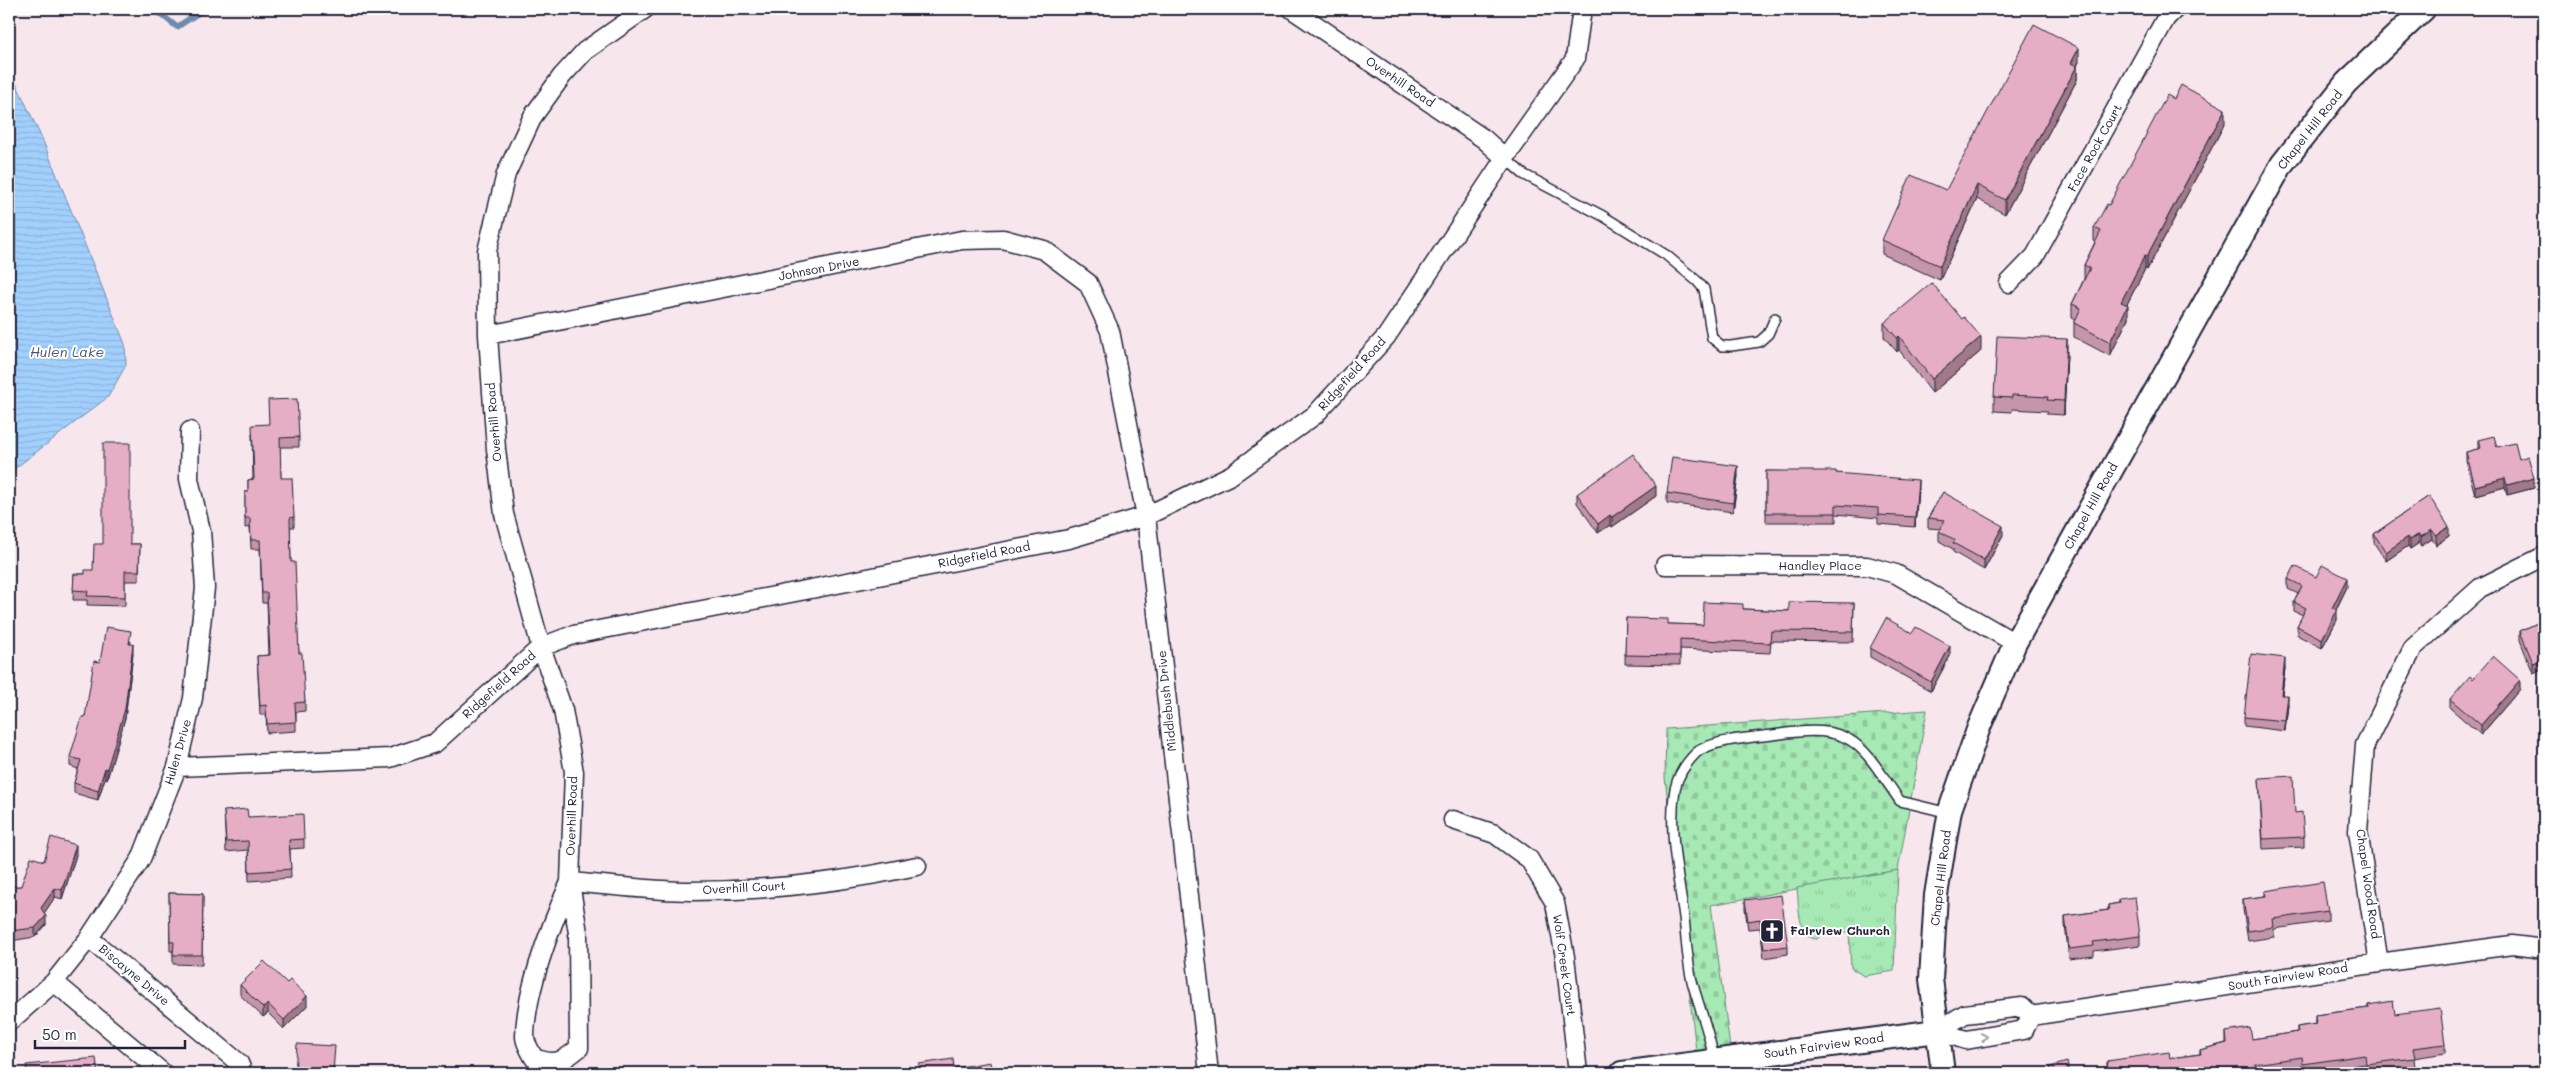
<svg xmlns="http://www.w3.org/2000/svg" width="2553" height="1082" font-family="Mali,sans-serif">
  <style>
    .cemetery { fill: url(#cemetery-stones); stroke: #648678 }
    .park { fill: url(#park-tufts); stroke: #648678 }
    .water { fill: url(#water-rules); stroke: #6f8aaf }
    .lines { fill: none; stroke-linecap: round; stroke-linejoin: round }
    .stream { stroke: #6f8aaf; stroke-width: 6 }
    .service-casing { stroke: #22223b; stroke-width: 12 }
    .minor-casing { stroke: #22223b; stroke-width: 21 }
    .tertiary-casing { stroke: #22223b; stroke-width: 26 }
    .service { stroke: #fff; stroke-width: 9 }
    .minor { stroke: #fff; stroke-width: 18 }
    .tertiary { stroke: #fff; stroke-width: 22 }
    .wall { fill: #c596a9; stroke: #22223b }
    .shaded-wall { fill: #a07a89; stroke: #22223b }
    .building { fill: #e5aec4; stroke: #22223b }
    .oneway { stroke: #9c9ca7 }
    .labels { text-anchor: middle; stroke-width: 4; stroke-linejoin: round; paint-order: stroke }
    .street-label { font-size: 12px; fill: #22223b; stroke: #fff }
    .poi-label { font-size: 12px; font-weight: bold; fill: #22223b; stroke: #fff; text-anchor: start }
    .water-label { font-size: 14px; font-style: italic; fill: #485675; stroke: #fff }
  </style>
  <defs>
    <pattern id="cemetery-stones" width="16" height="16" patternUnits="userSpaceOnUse" patternTransform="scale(1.25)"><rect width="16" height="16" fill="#a6e9b4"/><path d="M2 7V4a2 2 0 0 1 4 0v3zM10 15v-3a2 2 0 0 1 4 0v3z" fill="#8fc89c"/></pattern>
    <pattern id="park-tufts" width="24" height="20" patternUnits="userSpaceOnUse" patternTransform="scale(1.25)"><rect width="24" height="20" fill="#a6e9b4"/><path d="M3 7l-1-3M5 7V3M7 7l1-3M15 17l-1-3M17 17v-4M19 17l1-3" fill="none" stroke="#8fc89c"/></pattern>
    <pattern id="water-rules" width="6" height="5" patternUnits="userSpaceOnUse" patternTransform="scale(1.25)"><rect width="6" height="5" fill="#a2d0fd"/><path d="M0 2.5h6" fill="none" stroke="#8bb2da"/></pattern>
  </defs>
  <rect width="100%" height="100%" fill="#f7e7ed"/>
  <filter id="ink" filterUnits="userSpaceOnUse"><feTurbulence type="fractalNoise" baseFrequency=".02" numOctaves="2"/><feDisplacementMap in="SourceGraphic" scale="10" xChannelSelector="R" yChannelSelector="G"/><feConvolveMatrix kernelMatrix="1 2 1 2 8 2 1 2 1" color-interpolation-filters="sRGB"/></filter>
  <g filter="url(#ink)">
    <!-- cemetery -->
    <path class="cemetery" d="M 1927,710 L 1898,870 L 1711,905 L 1731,1055 L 1697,1060 L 1665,777 L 1666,729 Z"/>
    <!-- park -->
    <path class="park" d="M 1898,870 L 1894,971 L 1864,976 L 1851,968 L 1849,932 L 1823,933 L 1817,939 C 1797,939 1799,903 1797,888 Z"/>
    <!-- water -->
    <path class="water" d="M 9,68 L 43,141 L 125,344 L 126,365 L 108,397 L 9,473 Z"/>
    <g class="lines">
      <!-- stream -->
      <path class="stream" d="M 154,9 L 177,27 L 204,9"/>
      <defs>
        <path id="service" d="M 1505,158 L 1523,174 L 1603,216 L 1666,255 L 1697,281 L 1704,289 L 1712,338 L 1722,346 L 1731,346 L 1759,342 L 1768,334 L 1775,318
          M 1714,1061 C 1710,1033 1699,1008 1692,981 C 1687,960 1686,937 1684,917 C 1678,875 1668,831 1675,789 C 1678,775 1686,763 1696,753 C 1712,739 1758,737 1780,734 C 1855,723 1861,745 1900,801 L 1949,813"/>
        <path id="minor" d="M 1292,9 L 1484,139 L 1505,158
          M 2009,283 L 2035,256 L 2166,18 L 2175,9
          M 488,335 L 962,240 L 1003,239 L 1044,250 L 1088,283 L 1110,331 L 1146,516 L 1209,1073
          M 1665,565 L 1867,566 L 1896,574 L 2015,643
          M 177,767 L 390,758 L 435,743 L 541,647 L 573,635 L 1069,539 L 1146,516 L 1231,475 L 1315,415 L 1386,337 L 1505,158 L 1575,59 L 1582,9
          M 1453,820 L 1495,834 L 1529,859 L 1555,903 L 1565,957 L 1578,1073
          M 570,882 C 552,923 525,992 525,1037 C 525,1043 531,1052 534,1058 C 556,1066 562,1062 579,1048 L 578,933 L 570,882 L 574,772 L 563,710 L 541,647 L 504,514 L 496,449 L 488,335 L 487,251 L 506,174 L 533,116 L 562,76 L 585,51 L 645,9
          M 570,882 C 610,885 651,891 691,891 C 767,891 843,882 917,866
          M 89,938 L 239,1063 L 243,1073
          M 2379,963 L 2358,831 L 2365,745 L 2413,648 L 2480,588 L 2544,556
          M 54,982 L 163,1073
          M 2031,1016 L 2379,963 L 2512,945 L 2544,949
          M 9,1022 L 54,982 L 89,938 L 141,859 L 177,767 L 193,698 L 205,588 L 201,531 L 189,479 L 190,431
          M 1937,1031 L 1966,1040 L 2024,1030 L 2031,1016
          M 1937,1031 L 1965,1014 L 2022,1007 L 2031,1016"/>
        <path id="tertiary" d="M 1622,1073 L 1937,1031
          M 1943,1073 L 1931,979 L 1936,895 L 1950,810 L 1979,727 L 2015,643 L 2282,164 L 2346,83 L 2424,9"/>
      </defs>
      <!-- service casing -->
      <use href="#service" class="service-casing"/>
      <!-- minor casing -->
      <use href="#minor" class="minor-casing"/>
      <!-- tertiary casing -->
      <use href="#tertiary" class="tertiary-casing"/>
      <!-- service -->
      <use href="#service" class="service"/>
      <!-- minor -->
      <use href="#minor" class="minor"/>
      <!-- tertiary -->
      <use href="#tertiary" class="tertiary"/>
    </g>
    <!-- wall -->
    <path class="wall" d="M 2079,62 L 2077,66 L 2077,80 L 2005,214 L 1977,199 L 1940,280 L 1882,254 L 1882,240 L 1946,190 Z
      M 2174,99 L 2225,123 L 2147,270 L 2145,269 L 2127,304 L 2128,319 L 2110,356 L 2074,337 L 2074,323 L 2076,319 L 2072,318 L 2072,304 L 2084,279 L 2084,265 L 2095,242 L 2094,242 L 2094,228 L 2109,205 Z
      M 1884,323 L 1981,351 L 1932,393 L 1899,350 L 1897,352 L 1884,337 Z
      M 2067,353 L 2064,415 L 2047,414 L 2047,411 L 2012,409 L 2012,412 L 1994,411 L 1994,397 Z
      M 252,434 L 299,437 L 299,447 L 280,447 L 281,478 L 294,517 L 294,527 L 290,527 L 291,562 L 299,653 L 305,702 L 305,711 L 296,712 L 296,731 L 267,733 L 266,715 L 260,715 L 257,656 L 269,655 L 267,603 L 262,603 L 260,549 L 251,549 L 250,527 L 245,528 L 245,492 L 248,492 L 248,480 L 253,479 Z
      M 2478,440 L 2497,447 L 2519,459 L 2534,488 L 2507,495 L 2505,487 L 2475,495 L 2466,461 L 2466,452 L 2478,449 Z
      M 1766,471 L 1836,473 L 1918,489 L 1915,527 L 1878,524 L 1878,518 L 1836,514 L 1836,522 L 1766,522 Z
      M 1738,476 L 1733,512 L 1667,503 L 1667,493 Z
      M 1943,492 L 2003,535 L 1984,570 L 1953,552 L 1953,549 L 1939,541 L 1939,531 L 1941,529 L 1928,528 L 1928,518 Z
      M 1577,494 L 1656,496 L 1612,527 L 1610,525 L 1598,533 L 1577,503 Z
      M 2429,496 L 2449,536 L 2436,545 L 2432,539 L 2421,546 L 2419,543 L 2410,549 L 2408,546 L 2386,561 L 2374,543 L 2374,534 Z
      M 130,544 L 140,544 L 139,581 L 125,581 L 125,606 L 87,605 L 87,600 L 73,600 L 74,574 L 85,574 L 93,570 Z
      M 2316,577 L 2347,587 L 2336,610 L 2337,620 L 2322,648 L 2297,635 L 2297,626 L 2303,615 L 2294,611 L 2294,602 L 2298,594 L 2288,589 L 2288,579 Z
      M 1854,603 L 1853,642 L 1771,641 L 1770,653 L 1680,649 L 1680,665 L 1625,664 L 1626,618 L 1668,624 L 1703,625 L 1743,609 L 1789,611 Z
      M 2544,620 L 2544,668 L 2533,673 L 2520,640 L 2520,631 Z
      M 131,641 L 130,644 L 133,654 L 125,718 L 107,779 L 105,778 L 98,800 L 74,793 L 74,783 L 78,769 L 70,766 L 70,757 L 85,717 L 100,662 Z
      M 1870,648 L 1950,656 L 1931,691 L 1870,657 Z
      M 2285,668 L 2282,695 L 2288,705 L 2285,731 L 2244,726 L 2244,717 Z
      M 2473,679 L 2520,689 L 2481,735 L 2450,708 L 2450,699 Z
      M 2259,778 L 2304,837 L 2304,847 L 2263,849 Z
      M 224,811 L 248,817 L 304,839 L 304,848 L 290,849 L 291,878 L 249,881 L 248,850 L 226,852 Z
      M 76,855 L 62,899 L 55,897 L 44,913 L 46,925 L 35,937 L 10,941 L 9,936 L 9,887 L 21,886 L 44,861 Z
      M 2265,891 L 2328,911 L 2328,921 L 2274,929 L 2274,937 L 2248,941 L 2243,909 L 2243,899 L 2265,896 Z
      M 169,893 L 203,894 L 202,965 L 173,964 L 173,951 L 170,951 Z
      M 2119,899 L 2140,936 L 2140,945 L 2094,951 L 2094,956 L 2069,959 L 2065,925 L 2065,916 L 2108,910 L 2108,905 L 2119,903 Z
      M 1745,900 L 1788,946 L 1788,954 L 1764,958 L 1760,928 L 1748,929 L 1745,909 Z
      M 240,985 L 307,1006 L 284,1029 L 268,1013 L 263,1017 L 240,995 Z
      M 2368,1005 L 2395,1014 L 2445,1044 L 2445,1053 L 2414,1058 L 2415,1067 L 2370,1073 L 2366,1073 L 2365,1064 L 2303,1073 L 2302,1066 L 2257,1073 L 2107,1073 L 2107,1061 L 2170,1058 L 2200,1054 L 2200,1050 L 2226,1043 L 2226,1032 L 2252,1039 L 2297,1032 L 2297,1027 L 2315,1024 L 2315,1015 L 2368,1008 Z"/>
    <!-- shaded-wall -->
    <path class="shaded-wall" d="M 2079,48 L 2079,62 L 2071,77 L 2071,63 Z
      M 2077,66 L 2077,80 L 2005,214 L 2005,200 Z
      M 2225,109 L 2225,123 L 2147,270 L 2147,256 Z
      M 1977,185 L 1977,199 L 1940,280 L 1940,266 Z
      M 2145,255 L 2145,269 L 2121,316 L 2121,302 Z
      M 2128,305 L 2128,319 L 2110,356 L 2110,342 Z
      M 1899,336 L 1899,350 L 1897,352 L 1897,338 Z
      M 1981,337 L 1981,351 L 1932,393 L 1932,379 Z
      M 2067,339 L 2067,353 L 2064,415 L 2064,401 Z
      M 1738,466 L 1738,476 L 1733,512 L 1733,503 Z
      M 2505,478 L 2505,487 L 2475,495 L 2475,486 Z
      M 2534,478 L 2534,488 L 2507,495 L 2507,485 Z
      M 1918,480 L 1918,489 L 1915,527 L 1915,517 Z
      M 1656,486 L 1656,496 L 1612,527 L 1612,517 Z
      M 1610,515 L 1610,525 L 1598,533 L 1598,524 Z
      M 2003,526 L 2003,535 L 1984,570 L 1984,560 Z
      M 2449,527 L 2449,536 L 2436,545 L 2436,535 Z
      M 2432,530 L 2432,539 L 2421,546 L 2421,537 Z
      M 2419,534 L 2419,543 L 2410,549 L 2410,540 Z
      M 2408,537 L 2408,546 L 2386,561 L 2386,552 Z
      M 2347,578 L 2347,587 L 2332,617 L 2332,608 Z
      M 2337,610 L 2337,620 L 2322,648 L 2322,639 Z
      M 133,644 L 133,654 L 125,718 L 107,779 L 107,769 Z
      M 1950,646 L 1950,656 L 1931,691 L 1931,682 Z
      M 2285,658 L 2285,668 L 2281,704 L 2281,695 Z
      M 2544,659 L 2544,668 L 2533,673 L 2533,663 Z
      M 2520,680 L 2520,689 L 2481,735 L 2481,725 Z
      M 2288,695 L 2288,705 L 2285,731 L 2285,721 Z
      M 105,768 L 105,778 L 98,800 L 98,791 Z
      M 76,845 L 76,855 L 62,899 L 62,890 Z
      M 55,888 L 55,897 L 41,918 L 41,908 Z
      M 46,916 L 46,925 L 35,937 L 35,928 Z
      M 307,996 L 307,1006 L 284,1029 L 284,1020 Z
      M 268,1004 L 268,1013 L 263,1017 L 263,1008 Z"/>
    <!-- building -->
    <path class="building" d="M 2034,24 L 2079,48 L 2071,63 L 2077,66 L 2005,200 L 1977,185 L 1940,266 L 1882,240 L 1911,175 L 1946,190 Z
      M 2181,85 L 2225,109 L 2147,256 L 2145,255 L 2121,302 L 2128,305 L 2110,342 L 2074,323 L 2081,308 L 2072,304 L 2090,268 L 2084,265 L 2101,231 L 2094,228 L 2107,204 L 2109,205 L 2167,95 L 2174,99 Z
      M 1932,283 L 1962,319 L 1964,317 L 1981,337 L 1932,379 L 1899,336 L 1897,338 L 1884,323 Z
      M 1997,336 L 2067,339 L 2064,401 L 2047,400 L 2048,397 L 2012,395 L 2012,398 L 1994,397 Z
      M 297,399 L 299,437 L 280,438 L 281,478 L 292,478 L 294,517 L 290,518 L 291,562 L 295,562 L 299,653 L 302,653 L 305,702 L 295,703 L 296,722 L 267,724 L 266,705 L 260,706 L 257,656 L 270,655 L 267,593 L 262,593 L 260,540 L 251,540 L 250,518 L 245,518 L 245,492 L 248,492 L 248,480 L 254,479 L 252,425 L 269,424 L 268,400 Z
      M 2494,436 L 2497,447 L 2515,443 L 2519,459 L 2528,456 L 2534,478 L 2507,485 L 2505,478 L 2475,486 L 2466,452 L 2481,448 L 2478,440 Z
      M 103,443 L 130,443 L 130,544 L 140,544 L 139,571 L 125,571 L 125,597 L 87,596 L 88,591 L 73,590 L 74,574 L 85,574 L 85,570 L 93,570 L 94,544 L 103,544 Z
      M 1633,454 L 1656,486 L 1612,517 L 1610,515 L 1598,524 L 1577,494 Z
      M 1672,457 L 1738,466 L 1733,503 L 1667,493 Z
      M 1766,471 L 1836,471 L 1836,473 L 1918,480 L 1915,517 L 1878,515 L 1878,508 L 1836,505 L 1836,513 L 1766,513 Z
      M 1943,492 L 2003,526 L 1984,560 L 1953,543 L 1955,540 L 1939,531 L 1945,520 L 1928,518 Z
      M 2429,496 L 2449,527 L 2436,535 L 2432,530 L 2421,537 L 2419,534 L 2410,540 L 2408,537 L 2386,552 L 2374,534 Z
      M 2322,565 L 2347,578 L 2332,608 L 2337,610 L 2322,639 L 2297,626 L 2306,608 L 2294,602 L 2302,586 L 2288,579 L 2295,566 L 2316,577 Z
      M 1704,602 L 1743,604 L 1743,609 L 1789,611 L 1789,602 L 1854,603 L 1853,632 L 1771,631 L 1770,643 L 1680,639 L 1680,656 L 1625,655 L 1626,618 L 1668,619 L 1668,624 L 1703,625 Z
      M 1886,618 L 1912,633 L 1916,627 L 1950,646 L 1931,682 L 1870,648 Z
      M 2544,620 L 2544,659 L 2533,663 L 2520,631 Z
      M 106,627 L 131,631 L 129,644 L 133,644 L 125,709 L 107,769 L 105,768 L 98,791 L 74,783 L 81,760 L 70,757 L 82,717 L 85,717 L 94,661 L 100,662 Z
      M 2251,654 L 2285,658 L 2281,695 L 2288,695 L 2285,721 L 2244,717 Z
      M 2493,656 L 2520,680 L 2481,725 L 2450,699 L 2470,676 L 2473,679 Z
      M 2293,776 L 2295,813 L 2302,812 L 2304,837 L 2263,839 L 2259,778 Z
      M 247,809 L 248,817 L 303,814 L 304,839 L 289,840 L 291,869 L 249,872 L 248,841 L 226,842 L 224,811 Z
      M 51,837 L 76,845 L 62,890 L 55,888 L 41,908 L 46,916 L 35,928 L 10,931 L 9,926 L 9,887 L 21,886 L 31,857 L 44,861 Z
      M 2323,882 L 2328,911 L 2273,919 L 2274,927 L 2248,931 L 2243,899 L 2266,896 L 2265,891 Z
      M 169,893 L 203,894 L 202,955 L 173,955 L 174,942 L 170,942 Z
      M 1781,895 L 1788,946 L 1764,949 L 1760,919 L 1748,921 L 1745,900 Z
      M 2135,897 L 2140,936 L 2093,942 L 2094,946 L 2069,949 L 2065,916 L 2109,910 L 2108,905 L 2120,903 L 2119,899 Z
      M 264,961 L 287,983 L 290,980 L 307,996 L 284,1020 L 268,1004 L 263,1008 L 240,985 Z
      M 2393,1001 L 2395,1014 L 2440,1008 L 2445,1044 L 2413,1048 L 2415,1058 L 2366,1064 L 2365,1055 L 2303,1064 L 2302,1057 L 2255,1064 L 2257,1073 L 2109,1073 L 2107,1061 L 2169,1052 L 2170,1058 L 2201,1054 L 2200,1050 L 2227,1043 L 2226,1032 L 2250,1028 L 2252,1039 L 2298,1032 L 2297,1027 L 2316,1024 L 2315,1015 L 2369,1008 L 2368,1005 Z
      M 297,1044 L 335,1046 L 333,1073 L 295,1073 Z
      M 96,1058 L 98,1073 L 27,1073 L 26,1065 Z
      M 953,1059 L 954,1068 L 990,1062 L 992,1073 L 920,1073 L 919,1064 Z
      M 2067,1062 L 2070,1073 L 2051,1073 L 2050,1067 Z
      M 2534,1066 L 2544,1069 L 2544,1073 L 2532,1073 Z"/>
    <!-- one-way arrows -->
    <defs><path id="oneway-chevron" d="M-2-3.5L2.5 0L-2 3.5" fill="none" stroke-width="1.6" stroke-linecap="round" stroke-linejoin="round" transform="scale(1.25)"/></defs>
    <use class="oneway" href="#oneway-chevron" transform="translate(1984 1037) rotate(-11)"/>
  </g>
  <!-- icons -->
  <defs>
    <symbol id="church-square" viewBox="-11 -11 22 22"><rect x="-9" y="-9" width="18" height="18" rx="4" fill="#22223b" stroke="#fff"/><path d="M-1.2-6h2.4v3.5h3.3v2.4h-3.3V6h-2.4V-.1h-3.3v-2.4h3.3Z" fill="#fff"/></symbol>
  </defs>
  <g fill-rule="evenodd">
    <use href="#church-square" x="1758" y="917" width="28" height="28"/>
  </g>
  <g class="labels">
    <!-- street labels -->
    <g class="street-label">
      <text transform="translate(1400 82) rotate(34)" y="4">Overhill Road</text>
      <text transform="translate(2310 130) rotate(-52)" y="4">Chapel Hill Road</text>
      <text transform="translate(2095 148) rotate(-61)" y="4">Face Rock Court</text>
      <text transform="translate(819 269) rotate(-11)" y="4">Johnson Drive</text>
      <text transform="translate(1352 374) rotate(-48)" y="4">Ridgefield Road</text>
      <text transform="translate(494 422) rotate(-95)" y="4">Overhill Road</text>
      <text transform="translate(2091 506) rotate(-61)" y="4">Chapel Hill Road</text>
      <text transform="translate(984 555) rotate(-11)" y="4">Ridgefield Road</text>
      <text x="1820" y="570">Handley Place</text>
      <text transform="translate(499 685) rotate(-42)" y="4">Ridgefield Road</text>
      <text transform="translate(1167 701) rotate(-96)" y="4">Middlebush Drive</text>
      <text transform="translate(178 752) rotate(-74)" y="4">Hulen Drive</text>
      <text transform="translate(572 816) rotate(-88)" y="4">Overhill Road</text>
      <text transform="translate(1941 878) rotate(-83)" y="4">Chapel Hill Road</text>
      <text transform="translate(2368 884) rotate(82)" y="4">Chapel Wood Road</text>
      <text transform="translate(744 888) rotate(-3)" y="4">Overhill Court</text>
      <text transform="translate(1564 965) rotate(82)" y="4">Wolf Creek Court</text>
      <text transform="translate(134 975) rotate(40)" y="4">Biscayne Drive</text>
      <text transform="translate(2288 977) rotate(-9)" y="4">South Fairview Road</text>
      <text transform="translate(1824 1046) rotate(-8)" y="4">South Fairview Road</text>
    </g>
    <!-- poi labels -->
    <g class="poi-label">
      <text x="1790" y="935">Fairview Church</text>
    </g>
    <!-- water labels -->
    <g class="water-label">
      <text x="67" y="357">Hulen Lake</text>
    </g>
  </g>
  <!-- margin -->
  <rect width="2553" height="1082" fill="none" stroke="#fff" stroke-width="30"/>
  <rect x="15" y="15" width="2523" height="1052" fill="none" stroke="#22223b" stroke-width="2" filter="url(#ink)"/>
  <!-- scale -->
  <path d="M35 1040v8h150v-8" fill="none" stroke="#22223b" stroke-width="2.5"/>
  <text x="42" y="1040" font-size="15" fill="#22223b" stroke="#ffffff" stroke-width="4" paint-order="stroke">50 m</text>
</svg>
